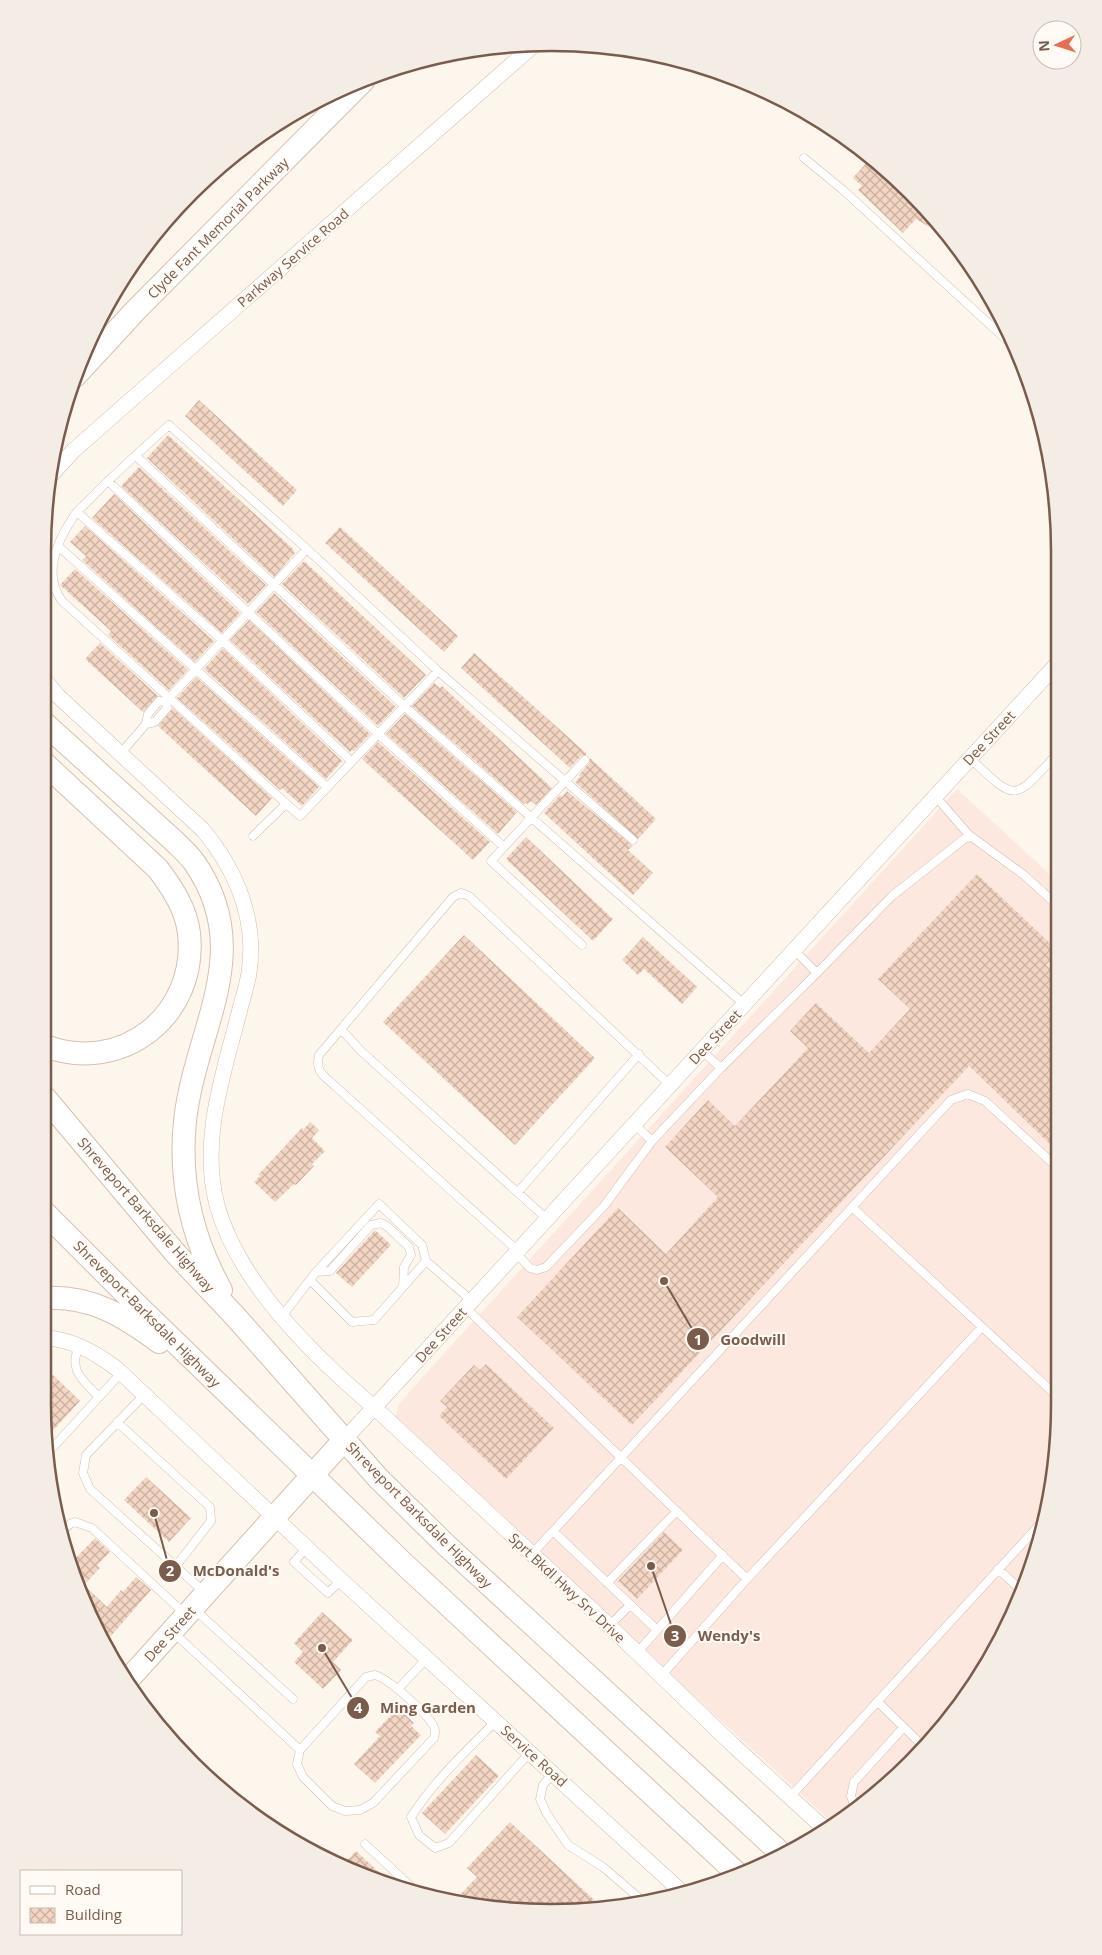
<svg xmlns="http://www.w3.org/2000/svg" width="1102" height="1955" font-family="'Open Sans',sans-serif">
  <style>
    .commercial { fill: #fde8e0 }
    .building { fill: url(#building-cross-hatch) }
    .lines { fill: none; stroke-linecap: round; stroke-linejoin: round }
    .lane-casing { stroke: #d1beb0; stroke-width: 9 }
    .street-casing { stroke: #d1beb0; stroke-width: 16 }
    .secondary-casing { stroke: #d6c0b0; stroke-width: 24 }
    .lane { stroke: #fff; stroke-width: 8 }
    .street { stroke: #fff; stroke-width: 15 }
    .secondary { stroke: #fff; stroke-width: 22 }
    .labels { text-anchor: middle; stroke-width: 4; stroke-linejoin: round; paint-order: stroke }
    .street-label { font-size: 14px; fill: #7a5c4d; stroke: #fffaf3 }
    .rim { fill: none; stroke: #7a5c4d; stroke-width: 2.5 }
    .leader { fill: none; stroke: #7a5c4d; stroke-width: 2 }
    .callout-dot { fill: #7a5c4d; stroke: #fffaf3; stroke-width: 2 }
    .mark-label { font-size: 15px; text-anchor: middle; font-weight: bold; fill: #fff }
    .callout-label { font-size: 15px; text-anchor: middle; font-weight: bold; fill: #7a5c4d; stroke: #fffaf3; stroke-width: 4; stroke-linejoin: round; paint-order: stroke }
  </style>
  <defs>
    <pattern id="building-cross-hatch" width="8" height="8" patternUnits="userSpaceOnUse" patternTransform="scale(1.25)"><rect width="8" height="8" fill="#f3d5c3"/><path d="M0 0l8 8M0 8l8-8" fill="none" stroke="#cab0a1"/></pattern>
  </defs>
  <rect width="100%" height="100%" fill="#fdf6ec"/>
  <!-- commercial -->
  <path class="commercial" d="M 957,789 L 1057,881 L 1058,1437 L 1033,1567 L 991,1658 L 933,1739 L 886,1786 L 834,1824 L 409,1436 L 396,1420 L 396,1415 L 398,1406 L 411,1390 Z"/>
  <!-- building -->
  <path class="building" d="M 869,160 L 910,191 L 946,237 L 916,219 L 903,233 L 858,190 L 862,186 L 853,178 Z
    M 199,400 L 297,490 L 283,506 L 185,416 Z
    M 168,435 L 292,548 L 295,553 L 274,577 L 147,458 Z
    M 139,467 L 266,585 L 248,604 L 121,486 Z
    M 114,494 L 240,613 L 222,633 L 92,518 Z
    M 85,526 L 214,641 L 195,662 L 82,560 L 86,556 L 70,542 Z
    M 340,527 L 458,636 L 444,652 L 325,543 Z
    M 304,561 L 426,675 L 404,698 L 282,584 Z
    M 75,569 L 188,670 L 169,690 L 108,635 L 111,631 L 60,585 Z
    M 274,593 L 396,707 L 378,726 L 256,612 Z
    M 249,620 L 370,734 L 354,751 L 352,750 L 350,752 L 230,640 Z
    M 100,643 L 158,696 L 143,712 L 85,659 Z
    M 223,648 L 342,761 L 326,779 L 204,669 Z
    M 474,653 L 586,753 L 586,755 L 581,756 L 570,768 L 461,668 Z
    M 196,677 L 319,787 L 302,806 L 282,788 L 280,790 L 177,698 Z
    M 434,683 L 440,688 L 442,686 L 552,788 L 536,805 L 531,801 L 527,804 L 526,803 L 524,804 L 412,706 Z
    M 173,708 L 272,798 L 256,816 L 158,726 Z
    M 405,714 L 517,812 L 498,834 L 386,734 Z
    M 378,742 L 490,842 L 473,860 L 362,759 Z
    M 590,758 L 656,819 L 638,839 L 575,782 L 580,777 L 579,775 L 589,763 Z
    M 567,791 L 633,846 L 628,850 L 653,873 L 633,895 L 544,813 L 560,795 L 562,797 Z
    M 526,837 L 613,919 L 593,941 L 506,859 Z
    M 977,874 L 1057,950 L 1057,954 L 1046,965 L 1057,975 L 1057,1151 L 969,1066 L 632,1425 L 517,1317 L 618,1208 L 666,1254 L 718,1197 L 665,1147 L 708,1100 L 735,1126 L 808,1048 L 790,1031 L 816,1003 L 869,1053 L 910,1009 L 878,979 Z
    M 464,935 L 595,1058 L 515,1145 L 383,1022 Z
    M 643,937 L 697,987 L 682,1004 L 644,969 L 638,975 L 622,960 Z
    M 310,1122 L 319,1130 L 312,1138 L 325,1151 L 312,1164 L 314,1166 L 296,1185 L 294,1184 L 275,1202 L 254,1182 L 260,1176 L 258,1175 L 302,1128 L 303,1130 Z
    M 375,1230 L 391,1245 L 352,1287 L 336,1273 Z
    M 486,1364 L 554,1428 L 506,1479 L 439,1416 L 447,1407 L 440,1401 L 474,1365 L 480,1370 Z
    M 47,1369 L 80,1401 L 47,1437 Z
    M 146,1477 L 191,1518 L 169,1542 L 124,1500 Z
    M 664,1532 L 683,1550 L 637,1599 L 618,1581 Z
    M 95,1538 L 110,1552 L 97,1565 L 100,1568 L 84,1585 L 107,1607 L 121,1590 L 123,1592 L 136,1577 L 151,1590 L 104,1644 L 95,1629 L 69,1565 Z
    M 322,1612 L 353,1640 L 333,1662 L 341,1670 L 323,1689 L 294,1662 L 303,1652 L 294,1643 Z
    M 398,1708 L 414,1723 L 411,1726 L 421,1735 L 375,1783 L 354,1764 L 380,1736 L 375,1732 Z
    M 476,1755 L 499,1776 L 445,1834 L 422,1813 Z
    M 510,1822 L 604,1909 L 584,1911 L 485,1908 L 471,1905 L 460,1895 L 477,1877 L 467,1868 Z
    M 356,1851 L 393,1885 L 392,1885 L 354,1871 L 356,1868 L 347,1860 Z"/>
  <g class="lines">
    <defs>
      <path id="lane" d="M 804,158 L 843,190 L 1010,343
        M 136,456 L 404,706 L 745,1005
        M 108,481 L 377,733 L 504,847
        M 77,512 L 222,640 L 351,761
        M 58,546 L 327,787
        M 438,671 L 633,840
        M 166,702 L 170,697 C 216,648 261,598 307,549 L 169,425 C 143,449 115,473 90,499 C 84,505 76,511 72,519 C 56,543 43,576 62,601 L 300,816 L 438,671 L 307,549
        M 120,754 L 146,724 L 148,714 L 159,701 L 166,702 L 167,708 L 155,722 L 146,724
        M 970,758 C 1016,802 1013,802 1056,755
        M 936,797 L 969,835 L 1024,875 L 1057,905
        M 253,836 L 286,804
        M 582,945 L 491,861 L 585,760
        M 795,951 L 817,973
        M 341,1029 L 361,1051 L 547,1219
        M 702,1051 L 721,1068
        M 634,1124 L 652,1141
        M 518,1192 L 639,1054
        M 852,1207 L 1058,1397
        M 518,1251 L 334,1085 C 323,1075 315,1071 319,1055 L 453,897 L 461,893 L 469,896 L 670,1085
        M 516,1253 L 530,1268 L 537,1270 L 546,1267 L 604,1206 L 652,1141 L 721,1068 L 817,973 L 892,896 L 969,835
        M 316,1272 L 330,1271 L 371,1225 L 381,1223 L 388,1227 L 409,1247 L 411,1255 L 404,1267 L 403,1287
        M 310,1280 L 352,1322 L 374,1320 L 426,1261
        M 466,1308 L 747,1579 L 982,1327
        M 282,1316 L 316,1272 L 379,1204 L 422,1245 L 426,1261 L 472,1301
        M 79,1346 C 68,1371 83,1380 99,1397
        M 144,1395 L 86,1455 L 83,1473 L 90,1489 L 204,1592
        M 117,1422 L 210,1507 L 211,1521 L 176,1566
        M 47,1454 L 121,1373
        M 553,1531 L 657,1630
        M 61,1533 L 70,1524 L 75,1522 L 92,1528 L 185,1614
        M 307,1547 L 294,1562 L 328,1593 L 341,1580
        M 531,1555 L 951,1100 L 968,1094 L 985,1101 L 1058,1168
        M 998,1569 L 1022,1591
        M 607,1583 L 677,1511
        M 194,1609 L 293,1699
        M 609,1626 L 630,1605
        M 173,1632 L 300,1750
        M 637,1653 L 723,1555
        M 375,1675 C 389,1679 427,1713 434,1727 C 436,1731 435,1734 434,1738 L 373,1803 L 360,1810 L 345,1811 L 332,1806 L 303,1777 L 297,1764 L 300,1750 L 366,1677 Z
        M 661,1676 L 747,1579
        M 398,1689 L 427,1658
        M 878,1702 L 925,1748
        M 496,1721 C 466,1751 434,1781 411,1817 L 419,1835 L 435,1848 L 449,1843 L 530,1752
        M 553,1773 L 543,1785 L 540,1799 L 547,1814 L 568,1845 L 603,1867 L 645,1903
        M 790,1797 L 1042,1522
        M 855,1808 L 851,1796 L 854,1782 L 903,1728
        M 365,1844 L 420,1895"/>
      <path id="street" d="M 52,474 L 74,450 L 535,44
        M 44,679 L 58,696 L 203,830 C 236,870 257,919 249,973 C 247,986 242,1000 239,1013 C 223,1075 200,1141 217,1205 C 238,1283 315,1357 375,1408 L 599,1616 L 735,1747 L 826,1830
        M 46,1338 C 72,1339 96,1353 116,1368 L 341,1580 L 683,1893
        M 344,1440 L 1056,665"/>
      <path id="secondary" d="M 75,376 L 136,310 L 363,81
        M 44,723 L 173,840 C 180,847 188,854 194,862 C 257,952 195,1028 185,1121 C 179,1180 192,1238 221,1290
        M 44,763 L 158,869 C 173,889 186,909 189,933 C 198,1015 122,1075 45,1046
        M 46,1099 L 177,1255 L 234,1315 L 378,1478 L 446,1545 L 783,1855
        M 46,1214 L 143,1311 L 404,1564 L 740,1876
        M 46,1298 C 92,1296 124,1316 159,1342
        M 127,1681 L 344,1440"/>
    </defs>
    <!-- lane casing -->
    <use href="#lane" class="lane-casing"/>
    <!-- street casing -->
    <use href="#street" class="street-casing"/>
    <!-- secondary casing -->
    <use href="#secondary" class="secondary-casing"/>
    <!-- lane -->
    <use href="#lane" class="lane"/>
    <!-- street -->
    <use href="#street" class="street"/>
    <!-- secondary -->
    <use href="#secondary" class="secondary"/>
  </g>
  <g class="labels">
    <!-- street labels -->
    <g class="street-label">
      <text transform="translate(218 228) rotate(-45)" y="5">Clyde Fant Memorial Parkway</text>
      <text transform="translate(293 258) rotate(-41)" y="5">Parkway Service Road</text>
      <text transform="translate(989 738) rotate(-47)" y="5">Dee Street</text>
      <text transform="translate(715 1037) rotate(-47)" y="5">Dee Street</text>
      <text transform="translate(146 1215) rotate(49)" y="5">Shreveport Barksdale Highway</text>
      <text transform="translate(147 1314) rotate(45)" y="5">Shreveport-Barksdale Highway</text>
      <text transform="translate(441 1335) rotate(-48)" y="5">Dee Street</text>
      <text transform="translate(419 1515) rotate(45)" y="5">Shreveport Barksdale Highway</text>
      <text transform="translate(567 1588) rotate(43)" y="5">Sprt Bkdl Hwy Srv Drive</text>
      <text transform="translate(170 1634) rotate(-48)" y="5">Dee Street</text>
      <text transform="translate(534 1756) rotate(42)" y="5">Service Road</text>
    </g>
  </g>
  <!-- crop -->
  <path d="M0 0H1102V1955H0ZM551 51H551A500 500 0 0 1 1051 551V1404A500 500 0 0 1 551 1904H551A500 500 0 0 1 51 1404V551A500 500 0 0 1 551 51Z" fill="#f4ede6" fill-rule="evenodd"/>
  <path class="rim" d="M551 51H551A500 500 0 0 1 1051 551V1404A500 500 0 0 1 551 1904H551A500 500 0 0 1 51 1404V551A500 500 0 0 1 551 51Z"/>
  <!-- callouts -->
  <path class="leader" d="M664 1281L698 1339M154 1513L170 1571M651 1566L675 1636M322 1648L358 1708"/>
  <g class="callout-dot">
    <circle cx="664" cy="1281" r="5"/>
    <circle cx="154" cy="1513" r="5"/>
    <circle cx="651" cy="1566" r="5"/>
    <circle cx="322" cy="1648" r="5"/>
    <circle cx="698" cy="1339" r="12"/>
    <circle cx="170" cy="1571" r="12"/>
    <circle cx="675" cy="1636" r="12"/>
    <circle cx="358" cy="1708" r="12"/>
  </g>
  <g class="mark-label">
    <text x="698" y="1345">1</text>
    <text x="170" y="1576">2</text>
    <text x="675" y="1641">3</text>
    <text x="358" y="1713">4</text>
  </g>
  <g class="callout-label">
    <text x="753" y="1345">Goodwill</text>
    <text x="236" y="1576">McDonald's</text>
    <text x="729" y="1641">Wendy's</text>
    <text x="428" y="1713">Ming Garden</text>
  </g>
  <!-- legend -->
  <rect x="20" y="1870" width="162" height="65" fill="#fffaf3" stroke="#cabbb1"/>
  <rect x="30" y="1886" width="25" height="8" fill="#ffffff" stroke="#cabbb1"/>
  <text x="65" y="1895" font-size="15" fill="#7a5c4d">Road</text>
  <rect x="30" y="1908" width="25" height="15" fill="url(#building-cross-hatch)" stroke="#cabbb1"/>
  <text x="65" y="1920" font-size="15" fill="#7a5c4d">Building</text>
  <!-- north arrow -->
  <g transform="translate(1057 45) rotate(266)"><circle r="24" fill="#fffaf3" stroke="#cabbb1"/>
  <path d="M0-4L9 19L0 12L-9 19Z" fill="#e76f51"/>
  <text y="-8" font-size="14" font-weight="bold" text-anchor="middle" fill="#7a5c4d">N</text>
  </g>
</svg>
